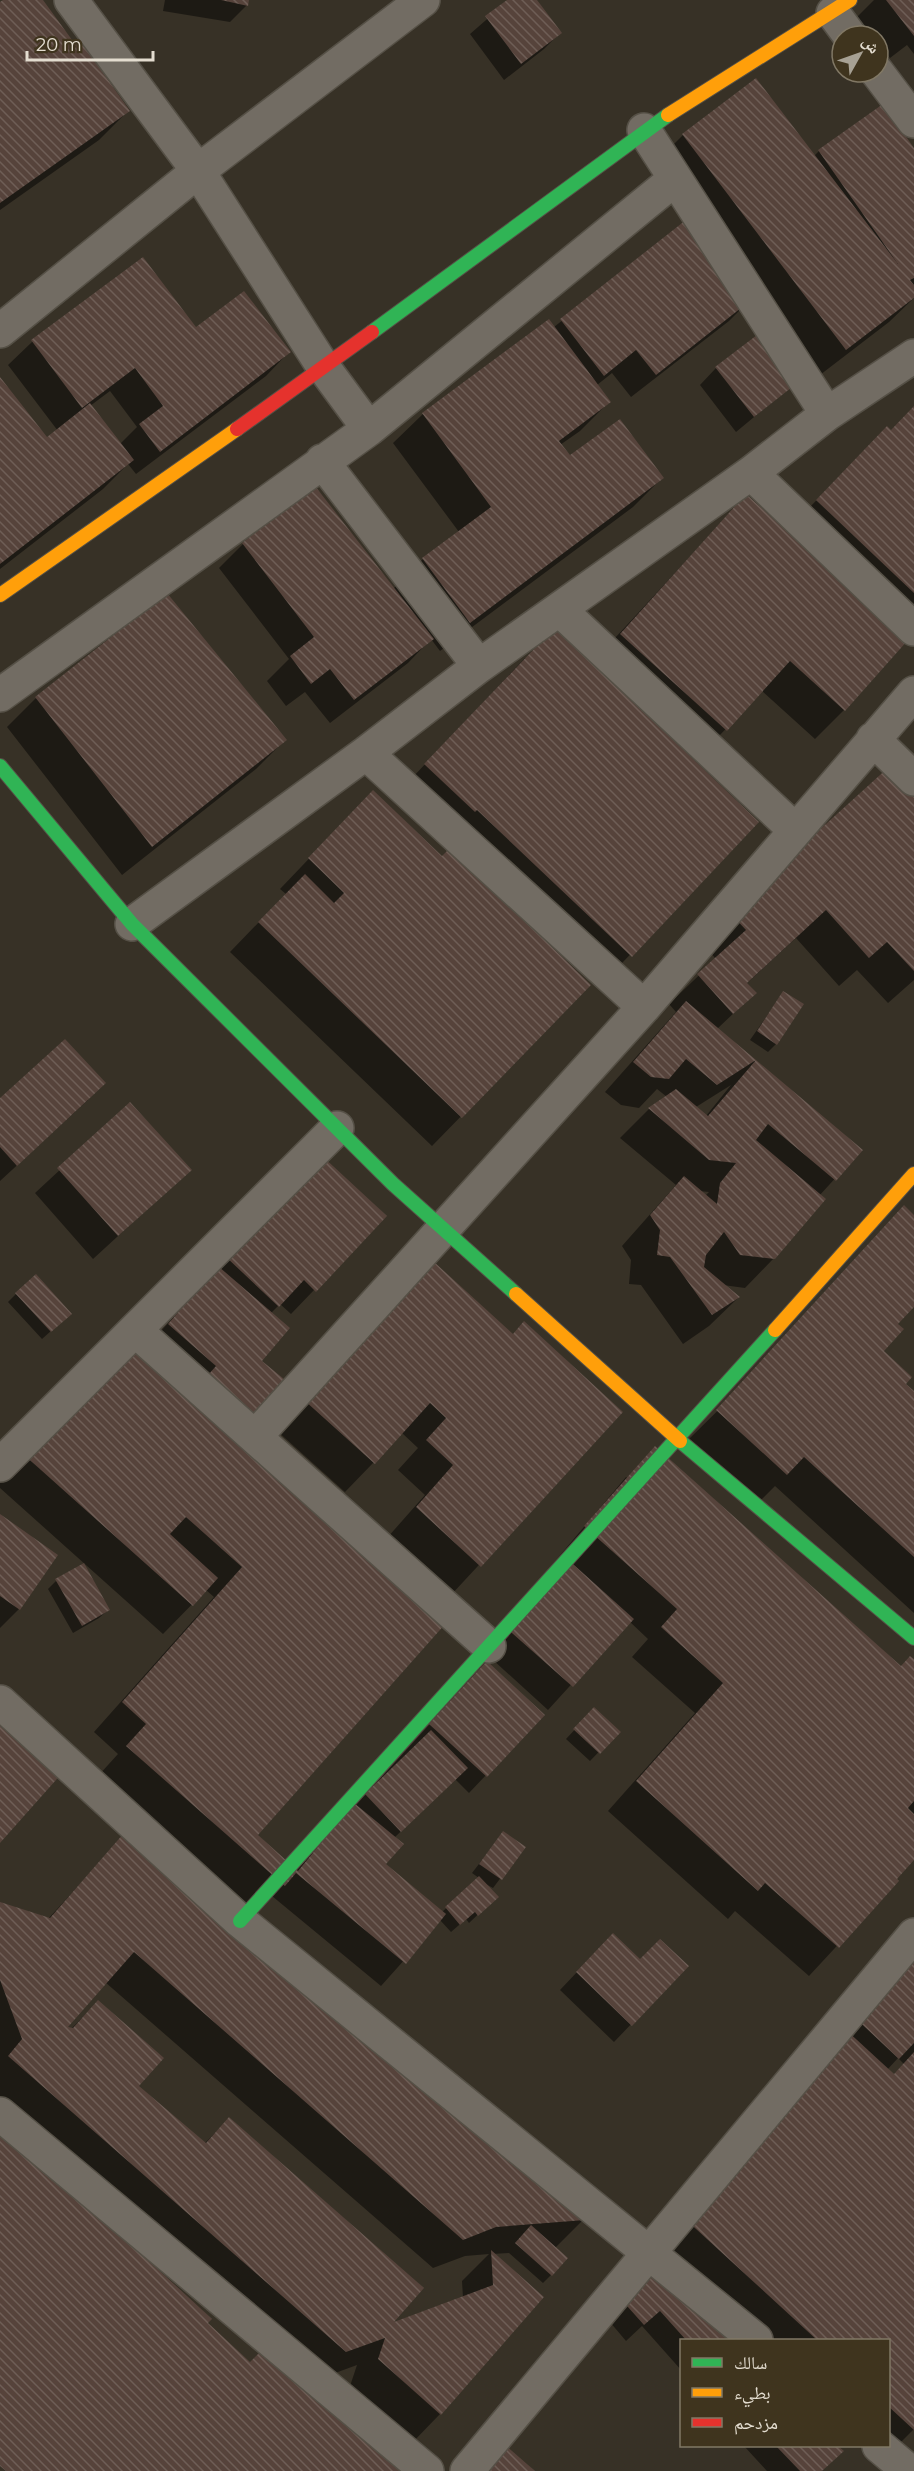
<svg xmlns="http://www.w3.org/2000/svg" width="914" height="2471" font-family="Montserrat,'Noto Naskh Arabic',sans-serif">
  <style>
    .shadow { fill: #0007; fill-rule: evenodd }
    .building { fill: url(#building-back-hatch) }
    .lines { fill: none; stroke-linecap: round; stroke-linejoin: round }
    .street-casing { stroke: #555046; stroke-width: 36 }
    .fast-casing { stroke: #555046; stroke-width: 16 }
    .slow-casing { stroke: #555046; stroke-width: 16 }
    .jam-casing { stroke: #555046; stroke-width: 16 }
    .street { stroke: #726c63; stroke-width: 33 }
    .fast { stroke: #30b455; stroke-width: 14 }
    .slow { stroke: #ff9f0a; stroke-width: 14 }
    .jam { stroke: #e5322d; stroke-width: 14 }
  </style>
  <defs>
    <pattern id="building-back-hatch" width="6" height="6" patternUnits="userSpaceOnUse" patternTransform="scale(1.5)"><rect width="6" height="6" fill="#56433b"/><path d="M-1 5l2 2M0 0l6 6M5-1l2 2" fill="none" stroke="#6e5e56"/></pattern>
  </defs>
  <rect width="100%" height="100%" fill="#373126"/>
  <!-- shadow -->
  <path class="shadow" d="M 6,0 L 41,0 L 74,47 L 128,111 L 99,140 L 0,210 L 0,4 Z
    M 165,0 L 248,0 L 247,5 L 230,22 L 163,11 Z
    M 509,0 L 535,0 L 560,33 L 544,49 L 504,80 L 470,34 Z
    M 874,0 L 914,0 L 914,54 L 907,45 L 890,58 L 878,44 L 878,36 L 872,36 L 857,17 Z
    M 756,80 L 814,156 L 819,151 L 914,151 L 914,298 L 889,322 L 816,378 L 754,296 L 729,321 L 631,397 L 612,373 L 597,385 L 609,402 L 580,431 L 560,445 L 570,457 L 662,478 L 633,507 L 440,651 L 431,639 L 408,663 L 330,723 L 305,692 L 286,706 L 267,681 L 289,659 L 219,568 L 243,544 L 315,488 L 393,589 L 423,559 L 459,532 L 393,443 L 423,414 L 549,321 L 554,327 L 693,217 L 654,164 L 683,135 Z
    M 143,260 L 196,329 L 289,352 L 266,376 L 136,474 L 128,464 L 103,489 L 0,569 L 0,379 L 46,439 L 58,431 L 8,365 L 32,342 ZM 110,391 L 137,427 L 120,444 L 90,406 Z
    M 716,368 L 794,384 L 736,432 L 700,385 Z
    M 914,407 L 914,611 L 844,710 L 815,739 L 762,691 L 697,759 L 656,722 L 654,724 L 757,822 L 601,985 L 396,795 L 525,658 L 591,664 L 746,496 L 786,532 L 858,457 L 890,432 Z
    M 167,595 L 285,740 L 256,769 L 122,875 L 7,727 L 36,698 Z
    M 914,792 L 914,980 L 888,1003 L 857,970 L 839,986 L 796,938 L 746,984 L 755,993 L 717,1029 L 861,1150 L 819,1196 L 774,1258 L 745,1288 L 723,1285 L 738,1298 L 709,1326 L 683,1344 L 641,1285 L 629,1284 L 631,1260 L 622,1246 L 676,1185 L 620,1138 L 649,1109 L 667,1097 L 657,1089 L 639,1108 L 621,1105 L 605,1092 L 676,1012 L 669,1004 L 716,959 L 701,942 ZM 731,1085 L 706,1116 L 696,1107 ZM 699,1191 L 709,1192 L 705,1196 Z
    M 344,822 L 442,858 L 589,985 L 432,1146 L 230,952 L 286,894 L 280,889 Z
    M 783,993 L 776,1044 L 768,1052 L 750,1040 Z
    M 0,1100 L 88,1100 L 0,1181 Z
    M 130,1105 L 190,1170 L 93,1259 L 35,1193 Z
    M 297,1179 L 385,1216 L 291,1314 L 280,1304 L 270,1314 L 245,1433 L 255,1835 L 296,1871 L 470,1680 L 543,1715 L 469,1793 L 455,1779 L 394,1838 L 384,1864 L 442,1912 L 479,1878 L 472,1873 L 503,1833 L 524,1847 L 493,1888 L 484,1883 L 488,1905 L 469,1923 L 466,1919 L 451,1932 L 440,1920 L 381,1986 L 272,1896 L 254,1914 L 98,1776 L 118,1754 L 94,1732 L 214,1597 L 206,1590 L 163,1634 L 0,1488 L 0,1476 L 145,1349 Z
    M 914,1217 L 914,1304 L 896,1324 L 882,1351 L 904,1384 L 914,1393 L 914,1613 L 775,1486 L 757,1504 L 688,1440 Z
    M 393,1282 L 512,1335 L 621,1412 L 451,1595 L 387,1538 L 425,1495 L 398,1470 L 418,1448 L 402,1433 L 345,1492 L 266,1421 Z
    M 16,1294 L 61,1322 L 42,1339 L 8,1302 Z
    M 626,1477 L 900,1668 L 914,1661 L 914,1858 L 895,1879 L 897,1881 L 809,1976 L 735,1911 L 728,1919 L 608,1811 L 695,1713 L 632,1657 L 648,1639 L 629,1621 L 548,1710 L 481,1649 Z
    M 0,1515 L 19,1609 L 0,1628 Z
    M 56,1581 L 108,1610 L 99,1618 L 73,1633 L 48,1589 Z
    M 594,1709 L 618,1732 L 590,1761 L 566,1739 Z
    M 132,1827 L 583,2220 L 555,2248 L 551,2275 L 543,2283 L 509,2253 L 492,2254 L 542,2298 L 440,2414 L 411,2444 L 349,2389 L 357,2365 L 316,2380 L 0,2103 L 0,1903 L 48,1919 ZM 105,1982 L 433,2268 L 465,2256 L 489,2254 L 462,2281 L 463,2298 L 389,2325 L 229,2119 L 204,2144 L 137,2086 L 98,2002 L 71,2029 L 66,2028 Z
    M 914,1941 L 914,2429 L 884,2459 L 888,2446 L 888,2340 L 756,2340 L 655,2247 ZM 898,2058 L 904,2064 L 893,2075 L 887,2070 Z
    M 596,1952 L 640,1961 L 687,1966 L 614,2042 L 560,1990 Z
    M 661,2262 L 730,2340 L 682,2340 L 682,2371 L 642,2326 L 626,2341 L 604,2315 Z
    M 744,2446 L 836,2446 L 841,2451 L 822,2471 L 767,2471 Z"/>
  <!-- building -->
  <path class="building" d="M 3,0 L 43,0 L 75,44 L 80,40 L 130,111 L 0,203 L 0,2 Z
    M 221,0 L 249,0 L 248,6 Z
    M 507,0 L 537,0 L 562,33 L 521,64 L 485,16 Z
    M 886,0 L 914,0 L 914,36 Z
    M 756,78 L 898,264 L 818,150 L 883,104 L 914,148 L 914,278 L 910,280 L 914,285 L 914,298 L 846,350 L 682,134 Z
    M 691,216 L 755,297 L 656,375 L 636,350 L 604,376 L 560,319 Z
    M 143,257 L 196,327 L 244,291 L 291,352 L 160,452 L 139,424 L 163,406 L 135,368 L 82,408 L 31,340 Z
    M 549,319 L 611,402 L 559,441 L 570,455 L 620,419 L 664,478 L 470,623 L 422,558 L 491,507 L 422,413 Z
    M 757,335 L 796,384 L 754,417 L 715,367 Z
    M 0,377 L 47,437 L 90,403 L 134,460 L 0,564 Z
    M 914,406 L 914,593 L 816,500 L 887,426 L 891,430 Z
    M 315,486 L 434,639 L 354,700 L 330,669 L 311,684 L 290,656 L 314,637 L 242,543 Z
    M 746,494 L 908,640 L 845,711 L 790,661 L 727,731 L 620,634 Z
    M 167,593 L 287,740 L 152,847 L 35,697 Z
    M 555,627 L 759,822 L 632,957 L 477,810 L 475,812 L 424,764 Z
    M 891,765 L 914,790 L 914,971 L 887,942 L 869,958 L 826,910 L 747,983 L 757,993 L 733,1014 L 697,974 L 746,930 L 729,912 Z
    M 373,790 L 442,856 L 450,848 L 591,985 L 462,1118 L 258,922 L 305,874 L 334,903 L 344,893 L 308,858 Z
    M 783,991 L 804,1004 L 777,1045 L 757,1031 Z
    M 686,1001 L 863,1150 L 836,1181 L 768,1124 L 756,1140 L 826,1199 L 775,1259 L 740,1255 L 724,1232 L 706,1255 L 704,1267 L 740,1297 L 712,1315 L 670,1257 L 657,1255 L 660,1230 L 650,1215 L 684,1176 L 717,1204 L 720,1183 L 736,1163 L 709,1160 L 648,1108 L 676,1089 L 708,1116 L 756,1060 L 717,1085 L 686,1059 L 669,1079 L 651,1077 L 633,1062 Z
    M 65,1039 L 106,1083 L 17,1166 L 0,1147 L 0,1098 Z
    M 130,1102 L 192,1170 L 118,1236 L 57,1168 Z
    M 320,1154 L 387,1216 L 316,1292 L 304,1280 L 279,1307 L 225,1256 Z
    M 904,1205 L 914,1215 L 914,1307 L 898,1324 L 904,1329 L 884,1351 L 912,1377 L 906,1384 L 914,1391 L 914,1557 L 804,1457 L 787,1475 L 716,1410 Z
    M 422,1251 L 513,1334 L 524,1321 L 623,1412 L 481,1567 L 416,1507 L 453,1465 L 426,1440 L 446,1418 L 430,1403 L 375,1464 L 294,1391 Z
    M 218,1266 L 290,1328 L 262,1361 L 290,1384 L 246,1434 L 201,1383 L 216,1366 L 168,1324 Z
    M 36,1274 L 72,1314 L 51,1332 L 15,1293 Z
    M 124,1338 L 447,1622 L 258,1835 L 298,1871 L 354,1803 L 404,1844 L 386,1864 L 446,1914 L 406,1964 L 296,1873 L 285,1886 L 126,1746 L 146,1724 L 122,1702 L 242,1567 L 186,1517 L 170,1534 L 218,1578 L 193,1606 L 22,1453 Z
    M 655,1446 L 901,1666 L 910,1656 L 914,1659 L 914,1801 L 908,1808 L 914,1814 L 914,1860 L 897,1879 L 899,1881 L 839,1948 L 765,1883 L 758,1891 L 636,1781 L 723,1683 L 661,1627 L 677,1609 L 584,1526 Z
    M 0,1514 L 58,1555 L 20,1610 L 0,1596 Z
    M 564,1556 L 634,1619 L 573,1687 L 503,1625 Z
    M 84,1563 L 110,1610 L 82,1626 L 55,1579 Z
    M 487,1661 L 545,1715 L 487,1777 L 429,1724 Z
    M 594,1707 L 621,1732 L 600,1754 L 573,1729 Z
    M 0,1714 L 64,1771 L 0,1843 Z
    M 431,1730 L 468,1768 L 401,1832 L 365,1794 Z
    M 131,1825 L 585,2220 L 496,2227 L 463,2240 L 134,1952 L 68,2027 L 73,2028 L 98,2000 L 164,2058 L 139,2086 L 206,2143 L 229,2117 L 424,2288 L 394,2322 L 493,2285 L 491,2250 L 544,2297 L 441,2415 L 378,2359 L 385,2338 L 346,2352 L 8,2056 L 22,2039 L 0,1980 L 0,1902 L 50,1918 Z
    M 503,1831 L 526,1847 L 502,1880 L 479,1864 Z
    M 479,1876 L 499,1897 L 478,1916 L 475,1912 L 460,1925 L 445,1907 Z
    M 613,1933 L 640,1959 L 660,1939 L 689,1966 L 632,2026 L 576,1972 Z
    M 914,1942 L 914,2043 L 899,2059 L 849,2012 Z
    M 844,2028 L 894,2074 L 914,2052 L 914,2430 L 888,2406 L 888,2340 L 817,2340 L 683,2217 Z
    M 0,2124 L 212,2319 L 208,2323 L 250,2362 L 266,2346 L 400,2471 L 6,2471 L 0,2466 Z
    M 531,2225 L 568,2258 L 552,2276 L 515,2243 Z
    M 661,2260 L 732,2340 L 686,2340 L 660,2311 L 644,2325 L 619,2297 Z
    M 505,2445 L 535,2471 L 482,2471 Z
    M 776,2446 L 838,2446 L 844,2451 L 822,2471 L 800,2471 Z"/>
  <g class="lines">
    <defs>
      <path id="street" d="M 71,0 L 198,171 L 324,368 L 369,429
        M 833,13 L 850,36
        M 877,72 L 914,121
        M 644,130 L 827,414
        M 0,331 L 198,171 L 423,0
        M 322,461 L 479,666
        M 751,473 L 914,629
        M 560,610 L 794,829
        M 0,695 L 369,429 L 675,179
        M 873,739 L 914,779
        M 366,753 L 644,1007
        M 132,924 L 366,753 L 479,666 L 751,473 L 827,414 L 914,356
        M 135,1330 L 489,1646
        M 255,1437 L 644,1007 L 914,693
        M 0,1465 L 337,1128
        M 0,1702 L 240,1921 L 756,2340
        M 0,2114 L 427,2471
        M 879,2446 L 909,2471
        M 467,2471 L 914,1935"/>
      <path id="fast" d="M 372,332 L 668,115
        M 0,766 L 132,924 L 393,1184 L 516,1294
        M 680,1441 L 914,1638
        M 240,1921 L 775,1330"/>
      <path id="slow" d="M 668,115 L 850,0
        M 0,595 L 237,429
        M 516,1294 L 680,1441
        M 775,1330 L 914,1174"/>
      <path id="jam" d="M 237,429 L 372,332"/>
    </defs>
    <!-- street casing -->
    <use href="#street" class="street-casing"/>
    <!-- fast casing -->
    <use href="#fast" class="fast-casing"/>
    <!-- slow casing -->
    <use href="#slow" class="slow-casing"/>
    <!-- jam casing -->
    <use href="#jam" class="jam-casing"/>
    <!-- street -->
    <use href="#street" class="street"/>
    <!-- fast -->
    <use href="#fast" class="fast"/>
    <!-- slow -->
    <use href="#slow" class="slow"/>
    <!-- jam -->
    <use href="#jam" class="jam"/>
  </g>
  <!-- legend -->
  <rect x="680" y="2339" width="210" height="108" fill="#3f341e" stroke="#817865" stroke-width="1.5"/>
  <rect x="692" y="2358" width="30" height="9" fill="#30b455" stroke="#817865" stroke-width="1.5"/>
  <text x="734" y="2369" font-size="18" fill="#e4ddd0">سالك</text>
  <rect x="692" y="2388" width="30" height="9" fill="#ff9f0a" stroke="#817865" stroke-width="1.5"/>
  <text x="734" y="2399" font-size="18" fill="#e4ddd0">بطيء</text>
  <rect x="692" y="2418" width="30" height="9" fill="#e5322d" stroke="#817865" stroke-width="1.5"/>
  <text x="734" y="2429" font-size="18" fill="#e4ddd0">مزدحم</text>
  <!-- north arrow -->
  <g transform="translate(860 54) rotate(50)"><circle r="28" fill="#3f341e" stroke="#817865" stroke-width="1.5"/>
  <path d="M0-4.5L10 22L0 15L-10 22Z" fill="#a7a194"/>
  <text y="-9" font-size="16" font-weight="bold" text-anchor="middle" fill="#e4ddd0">ش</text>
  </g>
  <!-- scale -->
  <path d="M27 51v9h126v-9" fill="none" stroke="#e4ddd0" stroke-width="3"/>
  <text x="36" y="51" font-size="18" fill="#e4ddd0" stroke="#3f341e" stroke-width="4.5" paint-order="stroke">20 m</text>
</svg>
